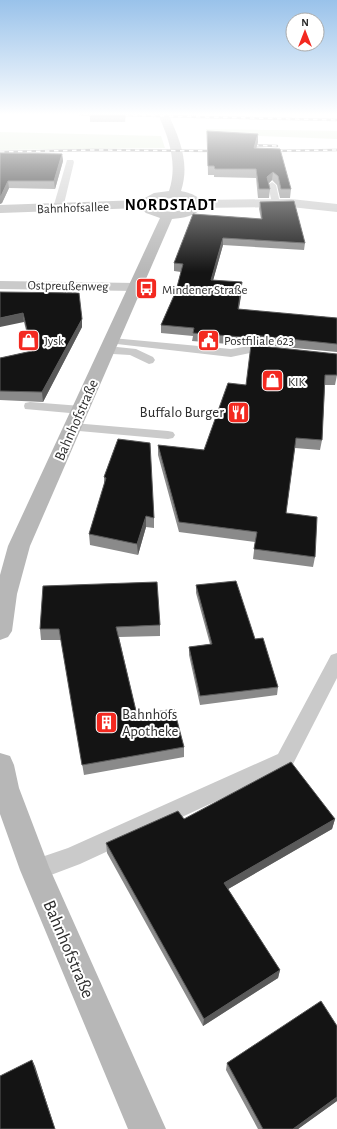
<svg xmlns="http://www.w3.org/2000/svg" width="337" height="1129" font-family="'Alegreya Sans',sans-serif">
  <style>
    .green { fill: #e1ecd9 }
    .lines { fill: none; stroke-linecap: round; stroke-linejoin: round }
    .lane { fill: #cacaca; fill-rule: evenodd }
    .street { fill: #cacaca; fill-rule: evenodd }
    .secondary { fill: #b7b7b7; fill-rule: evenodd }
    .rail-casing { stroke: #828282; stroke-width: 2.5 }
    .rail { stroke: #fff; stroke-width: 1.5; stroke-dasharray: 4.5; stroke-linecap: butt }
    .wall { fill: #8a8a8a }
    .shaded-wall { fill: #5a5a5a }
    .building { fill: #141414; stroke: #5a5a5a }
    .labels { text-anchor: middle; stroke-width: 4; stroke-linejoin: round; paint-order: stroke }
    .far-street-label { font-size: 13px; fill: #2d2d2d; stroke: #fff }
    .far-poi-label { font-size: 13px; fill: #2d2d2d; stroke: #fff; text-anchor: start }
    .poi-label { font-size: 15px; fill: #2d2d2d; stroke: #fff; text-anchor: end }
    .street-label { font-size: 15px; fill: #2d2d2d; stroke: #fff }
    .far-district-label { font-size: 16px; font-weight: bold; letter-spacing: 1px; fill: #000; stroke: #fff }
    .near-street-label { font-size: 18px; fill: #2d2d2d; stroke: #fff }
  </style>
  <rect width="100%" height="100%" fill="#fff"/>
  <!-- green -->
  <path class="green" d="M 206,129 L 337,131 L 337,139 L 206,134 Z
    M 0,132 L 161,136 L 165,148 L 0,150 Z"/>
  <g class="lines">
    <!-- lane -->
    <path class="lane" d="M 67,160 L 73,160 L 74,162 L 63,208 L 58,211 L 53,208 Z
      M 272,182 L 276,185 L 280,203 L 276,206 L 272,203 L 268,185 Z
      M 112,338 L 231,349 C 246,346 261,345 276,348 L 278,351 L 276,354 L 250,353 L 231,357 L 108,343 L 106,341 L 108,339 Z
      M 117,347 L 136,349 L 153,357 L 155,360 L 153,363 L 149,364 L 130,355 L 113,354 L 111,351 L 113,348 Z
      M 30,402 L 81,406 L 86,407 L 87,410 L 86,413 L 81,414 L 25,409 L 24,406 L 25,403 Z
      M 73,423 L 168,431 L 173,432 L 175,435 L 173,438 L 168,439 L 68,430 L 66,427 L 68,424 Z
      M 337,653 L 337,678 L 292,766 L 80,864 L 35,881 L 27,878 L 24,870 L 27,862 L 68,848 L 278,754 L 331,655 Z"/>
    <!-- street -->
    <path class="street" d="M 291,199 L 337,204 L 337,212 L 291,207 L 197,208 L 193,207 L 191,204 L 193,201 L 197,200 Z
      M 0,281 L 136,283 L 141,284 L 143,287 L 141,290 L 136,291 L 0,289 Z"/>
    <!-- secondary -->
    <path class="secondary" d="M 158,114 L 168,114 C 180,139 190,164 181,191 C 190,193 202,196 203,207 C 196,216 183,218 172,219 L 30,546 L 17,594 L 12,631 L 8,637 L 0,640 L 0,575 L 8,546 L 160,218 L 146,213 L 140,208 L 0,213 L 0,205 L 141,200 L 154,193 L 169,191 C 178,164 169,139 158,114 ZM 174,198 L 186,200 L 191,206 C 180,213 163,214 152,206 L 153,203 L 161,199 Z
      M 0,753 L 10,756 L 14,765 L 19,788 L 49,867 L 166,1129 L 128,1129 L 20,870 L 0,814 Z"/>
    <defs>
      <path id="rail" d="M 74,114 L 101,115
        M 115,115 L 337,120
        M 245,145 L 277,146
        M 269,151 L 337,150
        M 0,152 L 93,150 L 219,151"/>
    </defs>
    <!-- rail casing -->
    <use href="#rail" class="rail-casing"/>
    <!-- rail -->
    <use href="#rail" class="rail"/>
  </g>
  <!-- wall -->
  <path class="wall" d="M 126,114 L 125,122 L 90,122 L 90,117 Z
    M 207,131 L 258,134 L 258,142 L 256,148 L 291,189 L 290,198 L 280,198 L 277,185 L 272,180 L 269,183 L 270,189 L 269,198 L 258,198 L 256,178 L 214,177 L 214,175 L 208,175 Z
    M 0,153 L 62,154 L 63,161 L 55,189 L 9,188 L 2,203 L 0,204 Z
    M 260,202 L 305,243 L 304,250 L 223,245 L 213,280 L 242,290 L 239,309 L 337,318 L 337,352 L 250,344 L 241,345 L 192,341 L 193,336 L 161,333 L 161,325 L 176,291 L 181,272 L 174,271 L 174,263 L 261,219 L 259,209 Z
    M 0,292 L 82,327 L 43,402 L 0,400 L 0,358 L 31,351 L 24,322 Z
    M 337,354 L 337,375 L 335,385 L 325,385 L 322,440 L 320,450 L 295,448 L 286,513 L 315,557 L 313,567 L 253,559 L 255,542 L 179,532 L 158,455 L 158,445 L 204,450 L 246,385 Z
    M 118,439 L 154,518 L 154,528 L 146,527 L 138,555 L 90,545 L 89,534 L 104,485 L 104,477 Z
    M 196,585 L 255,639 L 278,687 L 277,695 L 200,705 L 189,655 L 189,647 L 210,644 L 196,593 Z
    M 160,625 L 160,636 L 119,637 L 137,715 L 184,747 L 184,757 L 84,775 L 61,640 L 41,640 L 40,629 Z
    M 184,819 L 335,819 L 332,829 L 228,889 L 280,970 L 278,978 L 203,1026 L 107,853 L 106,843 Z
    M 337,1026 L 337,1101 L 298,1129 L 258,1129 L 226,1070 L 227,1063 Z"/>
  <!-- shaded-wall -->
  <path class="shaded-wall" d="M 258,134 L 258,142 L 254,157 L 254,148 Z
    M 62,154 L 63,161 L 55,189 L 54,181 Z
    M 273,172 L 272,180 L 267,185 L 267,177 Z
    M 8,181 L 9,188 L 2,203 L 0,204 L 0,196 Z
    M 223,238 L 223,245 L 211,288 L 211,280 Z
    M 242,282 L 242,290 L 237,317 L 238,309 Z
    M 23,313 L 24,322 L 0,327 L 0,318 Z
    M 82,319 L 82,327 L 43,402 L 42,392 Z
    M 251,335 L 250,344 L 241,345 L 242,337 Z
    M 146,516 L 146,527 L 138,555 L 137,544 Z
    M 335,819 L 332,829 L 223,892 L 224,883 Z
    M 280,970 L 278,978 L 203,1026 L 204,1019 Z
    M 32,1060 L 35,1066 L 55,1129 Z
    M 337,1097 L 337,1101 L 298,1129 L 293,1129 Z"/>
  <!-- building -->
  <path class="building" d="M 91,114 L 126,114 L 125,117 L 90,117 Z
    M 207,131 L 258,134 L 254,148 L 280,149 L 291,189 L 281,189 L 278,176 L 273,172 L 267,177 L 270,189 L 259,189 L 256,169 L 215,169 L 214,166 L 208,166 Z
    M 0,153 L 62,154 L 54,181 L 8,181 L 1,196 L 0,196 Z
    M 294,201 L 305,243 L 223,238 L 211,280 L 242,282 L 238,309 L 337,318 L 337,344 L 251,335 L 242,337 L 193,333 L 194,328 L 161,325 L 176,291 L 183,264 L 174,263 L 193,214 L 262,219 L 260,202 Z
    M 0,292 L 79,293 L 82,319 L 42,392 L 0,391 L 0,358 L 32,351 L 23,313 L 0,318 Z
    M 251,345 L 337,354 L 337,375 L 325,375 L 322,440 L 296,438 L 286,513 L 317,517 L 315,557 L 254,549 L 257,532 L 179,522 L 158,445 L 204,450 L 228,383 L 246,385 Z
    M 118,439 L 150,443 L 154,518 L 146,516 L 137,544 L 89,534 L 106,478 L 104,477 Z
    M 236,581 L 255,639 L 263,638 L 278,687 L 200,696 L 189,647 L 212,644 L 196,585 Z
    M 157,582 L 160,625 L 116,627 L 137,715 L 174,709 L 184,747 L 82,765 L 59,629 L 40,629 L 43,586 Z
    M 291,762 L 335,819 L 224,883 L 280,970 L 204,1019 L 106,843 L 178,811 L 184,819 Z
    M 321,1001 L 337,1026 L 337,1097 L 293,1129 L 263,1129 L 227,1063 Z
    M 32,1060 L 55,1129 L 0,1129 L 0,1076 Z"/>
  <!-- sky -->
  <linearGradient id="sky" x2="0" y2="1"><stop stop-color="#99c2ea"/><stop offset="0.42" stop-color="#fff"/><stop offset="1" stop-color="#fff" stop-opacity="0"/></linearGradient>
  <rect width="337" height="272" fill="url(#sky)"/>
  <!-- icons -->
  <defs>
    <symbol id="bus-square" viewBox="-11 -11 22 22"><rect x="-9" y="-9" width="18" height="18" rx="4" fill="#f32920" stroke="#fff"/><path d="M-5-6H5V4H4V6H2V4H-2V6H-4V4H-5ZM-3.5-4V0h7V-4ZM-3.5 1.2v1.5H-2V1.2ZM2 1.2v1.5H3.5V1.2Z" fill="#fff"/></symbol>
    <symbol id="shop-square" viewBox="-11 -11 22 22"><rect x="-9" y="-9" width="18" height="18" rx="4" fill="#f32920" stroke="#fff"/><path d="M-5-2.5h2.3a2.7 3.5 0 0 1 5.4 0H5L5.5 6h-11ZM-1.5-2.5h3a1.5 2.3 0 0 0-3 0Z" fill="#fff"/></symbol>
    <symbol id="civic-square" viewBox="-11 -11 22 22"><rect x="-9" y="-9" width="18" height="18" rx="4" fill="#f32920" stroke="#fff"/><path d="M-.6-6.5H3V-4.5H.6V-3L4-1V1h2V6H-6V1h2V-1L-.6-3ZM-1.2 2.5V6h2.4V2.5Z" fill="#fff"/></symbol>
    <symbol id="restaurant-square" viewBox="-11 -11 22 22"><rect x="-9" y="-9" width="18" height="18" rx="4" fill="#f32920" stroke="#fff"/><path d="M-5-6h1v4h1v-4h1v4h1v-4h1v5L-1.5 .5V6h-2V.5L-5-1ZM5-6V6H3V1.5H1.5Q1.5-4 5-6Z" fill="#fff"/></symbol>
    <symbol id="building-square" viewBox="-11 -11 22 22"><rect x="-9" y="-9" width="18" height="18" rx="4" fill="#f32920" stroke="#fff"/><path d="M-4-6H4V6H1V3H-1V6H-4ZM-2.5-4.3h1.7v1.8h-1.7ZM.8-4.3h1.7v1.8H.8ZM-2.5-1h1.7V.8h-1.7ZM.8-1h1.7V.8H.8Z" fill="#fff"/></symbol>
  </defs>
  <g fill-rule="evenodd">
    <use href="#bus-square" x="134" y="276" width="25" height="25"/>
    <use href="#shop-square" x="16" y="328" width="25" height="25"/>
    <use href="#civic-square" x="196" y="328" width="25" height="25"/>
    <use href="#shop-square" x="260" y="368" width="25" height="25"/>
    <use href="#restaurant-square" x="226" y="400" width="25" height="25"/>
    <use href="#building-square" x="94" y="710" width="25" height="25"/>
  </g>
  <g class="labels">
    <!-- far-street labels -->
    <g class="far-street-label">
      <text transform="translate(73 207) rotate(-2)" y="5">Bahnhofsallee</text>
      <text transform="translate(68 285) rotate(1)" y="5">Ostpreußenweg</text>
    </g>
    <!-- far-poi labels -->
    <g class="far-poi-label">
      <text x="162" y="294">Mindener Straße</text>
      <text x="44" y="345">Jysk</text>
      <text x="224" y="345">Postfiliale 623</text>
      <text x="288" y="386">KIK</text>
    </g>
    <!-- poi labels -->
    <g class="poi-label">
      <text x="224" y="417">Buffalo Burger</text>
      <text x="122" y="719" text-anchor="start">Bahnhofs<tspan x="122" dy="17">Apotheke</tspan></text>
    </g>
    <!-- street labels -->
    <g class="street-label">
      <text transform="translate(76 420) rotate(-66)" y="5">Bahnhofstraße</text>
    </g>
    <!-- far-district labels -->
    <g class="far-district-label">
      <text x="171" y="210">NORDSTADT</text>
    </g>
    <!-- near-street labels -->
    <g class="near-street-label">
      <text transform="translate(69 949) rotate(67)" y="6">Bahnhofstraße</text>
    </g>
  </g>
  <!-- north arrow -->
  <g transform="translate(305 32)"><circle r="19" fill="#ffffff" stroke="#ababab"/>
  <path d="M0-3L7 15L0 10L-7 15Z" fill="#f32920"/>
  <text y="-6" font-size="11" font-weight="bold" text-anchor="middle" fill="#2d2d2d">N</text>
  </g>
</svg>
